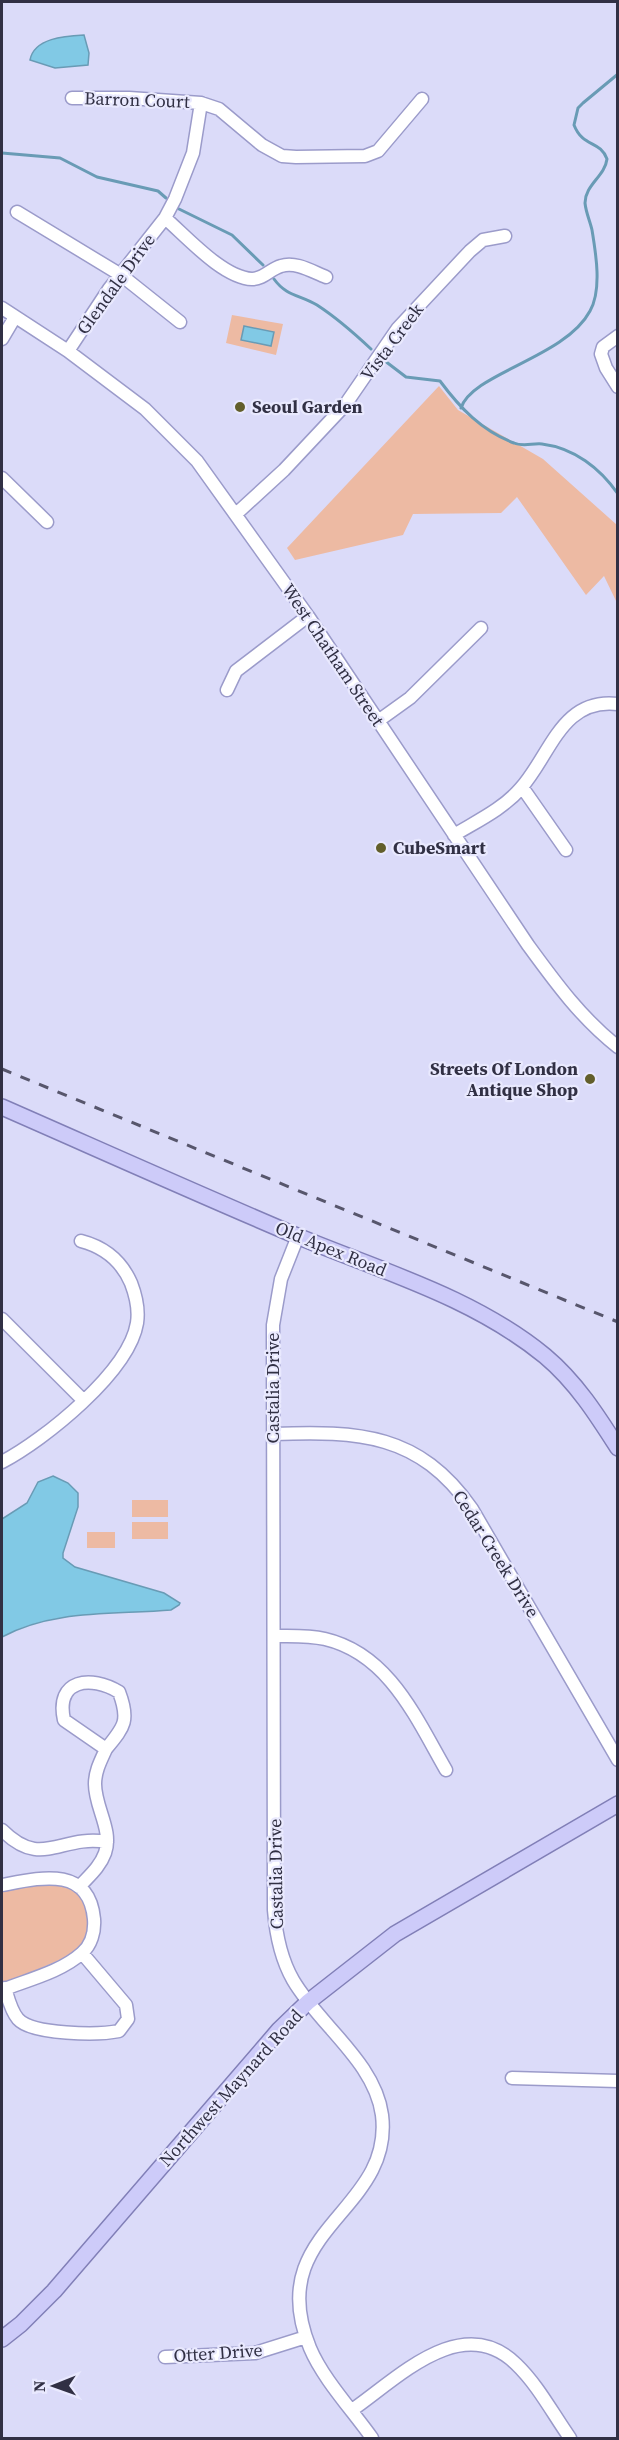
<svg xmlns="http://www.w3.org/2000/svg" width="619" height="2440" font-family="'Source Serif 4',serif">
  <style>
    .green { fill: #edbaa3 }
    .water { fill: #81c9e5; stroke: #699bb5; stroke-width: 1.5 }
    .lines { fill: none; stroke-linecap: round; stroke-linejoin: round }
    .stream { stroke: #699bb5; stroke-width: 3 }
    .minor-casing { stroke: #9b9bca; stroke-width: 15 }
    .major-casing { stroke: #817fb7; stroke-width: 18 }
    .minor { stroke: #fff; stroke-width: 12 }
    .major { stroke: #cdcbf9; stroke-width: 15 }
    .rail { stroke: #57566c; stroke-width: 3; stroke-dasharray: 10 10; stroke-linecap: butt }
    .poi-dot { fill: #625e2b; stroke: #e9e9fe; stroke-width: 2 }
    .labels { text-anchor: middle; stroke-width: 4.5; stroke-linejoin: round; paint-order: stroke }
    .street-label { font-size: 18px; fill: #313044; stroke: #e9e9fe }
    .poi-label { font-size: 18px; font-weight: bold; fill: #313044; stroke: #e9e9fe; text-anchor: start }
  </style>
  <rect width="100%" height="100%" fill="#dbdbf9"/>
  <!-- green -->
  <path class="green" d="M 232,315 L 283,324 L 276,355 L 226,343 Z
    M 439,386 L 458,410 L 543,459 L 617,525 L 617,603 L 604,576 L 586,595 L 517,497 L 501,513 L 413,514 L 403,535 L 295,560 L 287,548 Z
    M 132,1500 L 168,1500 L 168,1517 L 132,1517 Z
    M 132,1522 L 168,1522 L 168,1539 L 132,1539 Z
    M 87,1532 L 115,1532 L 115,1548 L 87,1548 Z
    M 61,1882 L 83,1896 C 90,1921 95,1936 73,1954 L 2,1985 L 2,1890 Z"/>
  <!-- water -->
  <path class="water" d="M 84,35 L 89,53 L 88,65 L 55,68 L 30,60 C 34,38 65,36 84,35 Z
    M 244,326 L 274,332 L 271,346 L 241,340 Z
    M 53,1476 L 68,1483 L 78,1493 L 78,1507 L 63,1553 L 63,1558 L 75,1567 L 164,1593 L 180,1603 L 179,1605 L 171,1610 C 115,1615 53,1609 2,1637 L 2,1519 L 27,1503 L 38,1482 Z"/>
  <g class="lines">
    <!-- stream -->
    <path class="stream" d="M 2,153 L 60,158 L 97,177 L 158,191 L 166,198
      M 179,209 L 232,235 L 263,265
      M 274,279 C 286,296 300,295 317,305 C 337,318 354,333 371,349
      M 385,361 L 406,377 L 440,381 C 460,408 482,431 514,443 C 523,447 533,443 542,444 C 574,448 600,468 618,494
      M 461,408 C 472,373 565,358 590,311 C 602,290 596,254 592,230 C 590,221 586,213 585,203 C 585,185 605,176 607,159 C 600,140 583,148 574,125 L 578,108 L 583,103 L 618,74"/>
    <defs>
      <path id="minor" d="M 72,98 L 129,98 L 201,103 L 219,109 L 262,145 L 282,156 L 296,157 L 365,156 L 378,151 L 422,99
        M 17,212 L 121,275 L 180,322
        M 165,218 C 186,236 223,278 252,279 C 264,279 270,269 281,266 C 296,261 313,272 326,277
        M 2,308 L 68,351 L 145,409 L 197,461 L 308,616 L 528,945 C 555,982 581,1018 618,1047
        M 618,336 L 603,347 L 601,354 L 606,368 L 618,387
        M 2,339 L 15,317
        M 68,351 L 109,289 L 165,218 L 175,199 L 193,153 L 201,103
        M 2,478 L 47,522
        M 236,514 L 284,470 L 345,405 L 398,328 L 470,251 L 483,240 L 505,236
        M 227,690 L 236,671 L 308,616
        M 378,721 L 410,698 L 481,628
        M 522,787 L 566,850
        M 454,835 C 477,821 503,809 521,788 C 551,754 562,697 618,704
        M 298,1236 L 281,1279 L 273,1325 L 274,1910 C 276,1935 281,1959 293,1980 C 319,2025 375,2062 382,2115 C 394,2213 261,2229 310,2348 C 323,2379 353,2411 372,2438
        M 2,1319 L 83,1400
        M 273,1434 C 359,1431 419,1433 472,1509 L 618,1760
        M 2,1462 C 44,1440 129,1372 137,1323 C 139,1310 136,1296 131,1283 C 121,1260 104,1247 81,1241
        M 274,1636 C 291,1636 308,1635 325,1639 C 389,1654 416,1718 446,1770
        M 2,1830 C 42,1870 60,1834 107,1842
        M 2,1885 C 39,1878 89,1865 94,1919 C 95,1932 91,1945 82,1953 C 61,1972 27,1980 2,1990
        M 79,1887 C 89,1876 100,1867 105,1853 C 113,1830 95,1808 95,1784 C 95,1771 101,1760 106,1749 L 64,1720 C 55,1679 91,1675 119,1692 C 130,1721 124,1727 106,1749
        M 5,1988 C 8,1998 11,2011 18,2019 C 32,2035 99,2035 119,2031 L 128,2019 L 126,2005 L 82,1953
        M 512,2078 L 618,2081
        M 165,2357 L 255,2353 L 306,2337
        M 352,2410 C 397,2379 462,2311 516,2364 C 538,2385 553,2414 570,2438"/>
      <path id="major" d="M 2,1107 C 100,1150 198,1194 297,1236 C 381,1271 473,1297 545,1356 C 576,1382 597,1415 618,1448
        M 2,2339 L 21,2324 L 54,2291 L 279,2030 L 308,2002 L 395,1934 L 618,1804"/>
    </defs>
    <!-- minor casing -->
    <use href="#minor" class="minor-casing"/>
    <!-- major casing -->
    <use href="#major" class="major-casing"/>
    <!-- minor -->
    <use href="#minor" class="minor"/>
    <!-- major -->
    <use href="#major" class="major"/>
    <!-- rail -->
    <path class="rail" d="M 2,1069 L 618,1322"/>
  </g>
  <!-- markers -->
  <g class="poi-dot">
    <circle cx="240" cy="407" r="6"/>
    <circle cx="381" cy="848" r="6"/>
    <circle cx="590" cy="1079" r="6"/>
  </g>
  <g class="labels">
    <!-- street labels -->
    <g class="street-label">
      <text transform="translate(137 100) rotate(2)" y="6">Barron Court</text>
      <text transform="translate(116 284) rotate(-54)" y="6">Glendale Drive</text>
      <text transform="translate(392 342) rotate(-53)" y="6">Vista Creek</text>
      <text transform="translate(333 655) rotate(56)" y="6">West Chatham Street</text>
      <text transform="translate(331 1249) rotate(22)" y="6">Old Apex Road</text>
      <text transform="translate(273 1388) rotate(-90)" y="6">Castalia Drive</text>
      <text transform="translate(496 1554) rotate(58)" y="6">Cedar Creek Drive</text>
      <text transform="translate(276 1874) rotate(-91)" y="6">Castalia Drive</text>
      <text transform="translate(231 2088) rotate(-48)" y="6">Northwest Maynard Road</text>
      <text transform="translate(218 2353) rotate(-4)" y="6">Otter Drive</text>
    </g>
    <!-- poi labels -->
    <g class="poi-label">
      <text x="252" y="413">Seoul Garden</text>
      <text x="393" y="854">CubeSmart</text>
      <text x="578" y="1075" text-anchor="end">Streets Of London<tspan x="578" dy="21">Antique Shop</tspan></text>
    </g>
  </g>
  <!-- border -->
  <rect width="619" height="2440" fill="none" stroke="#313044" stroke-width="6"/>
  <!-- north arrow -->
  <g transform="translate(54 2386) rotate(269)" stroke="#e9e9fe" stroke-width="4.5" paint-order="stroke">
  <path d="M0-4.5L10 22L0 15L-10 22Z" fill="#313044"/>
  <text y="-9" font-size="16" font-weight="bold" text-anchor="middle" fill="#313044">N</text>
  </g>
</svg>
